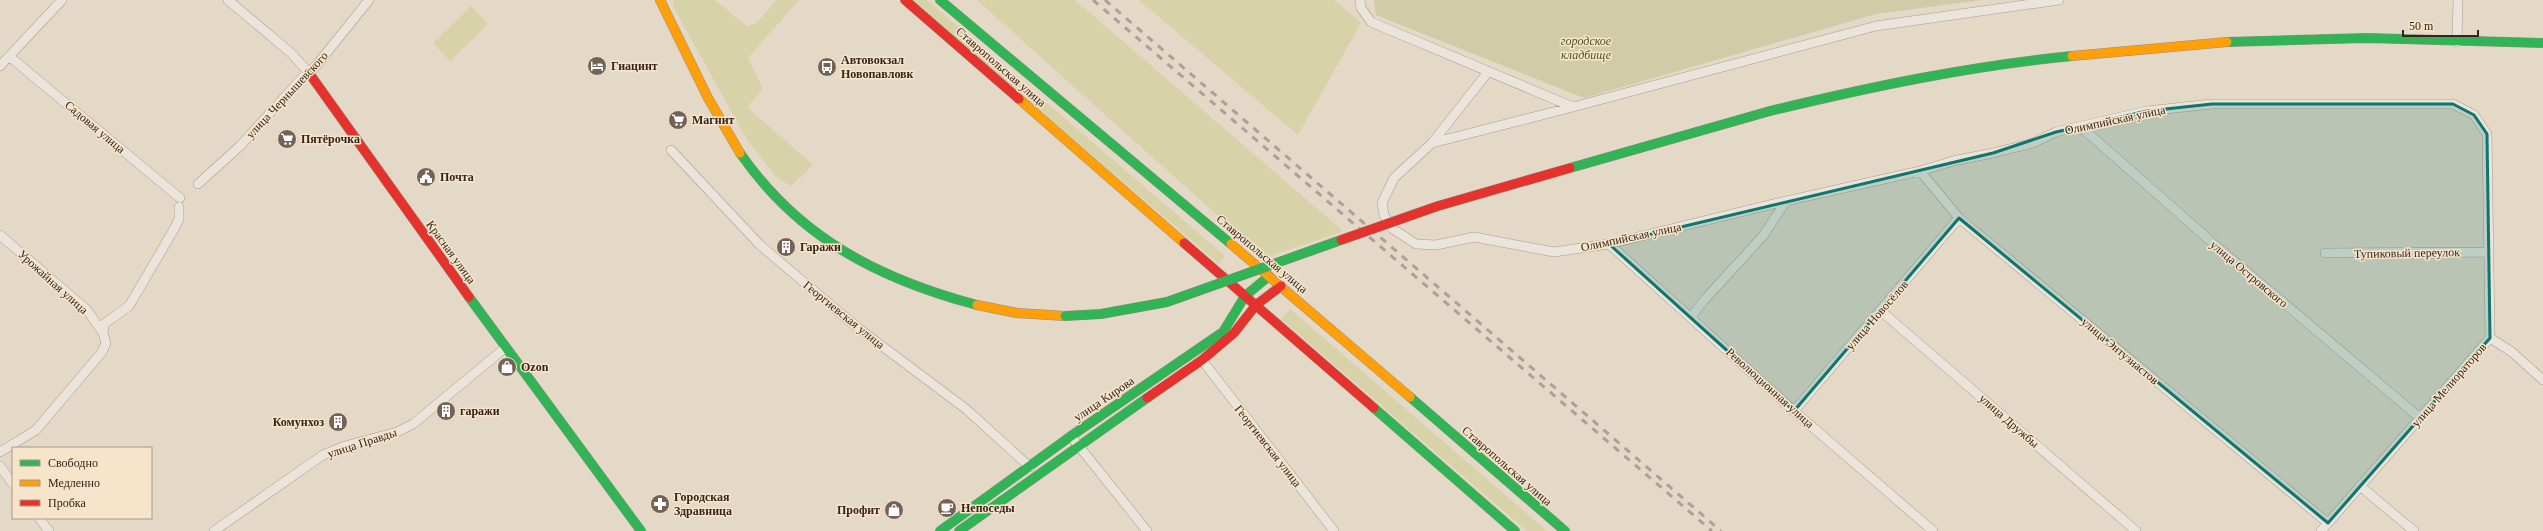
<svg xmlns="http://www.w3.org/2000/svg" width="2543" height="531" font-family="'Times New Roman',serif">
  <style>
    .green { fill: #d8d2a8 }
    .cemetery { fill: #d1cca8 }
    .lines { fill: none; stroke-linecap: round; stroke-linejoin: round }
    .street-casing { stroke: #a89d91; stroke-width: 10 }
    .fast-casing { stroke: #988c81; stroke-width: 10 }
    .slow-casing { stroke: #988c81; stroke-width: 10 }
    .jam-casing { stroke: #988c81; stroke-width: 10 }
    .street { stroke: #ebe4da; stroke-width: 9 }
    .fast { stroke: #30b455; stroke-width: 9 }
    .slow { stroke: #ff9f0a; stroke-width: 9 }
    .jam { stroke: #e5322d; stroke-width: 9 }
    .rail { stroke: #aaa29a; stroke-width: 3; stroke-dasharray: 7 7; stroke-linecap: butt }
    .fast-bridge-casing { stroke: #8e8378; stroke-width: 10; stroke-linecap: butt }
    .jam-bridge-casing { stroke: #8e8378; stroke-width: 10; stroke-linecap: butt }
    .fast-bridge { stroke: #30b455; stroke-width: 9 }
    .jam-bridge { stroke: #e5322d; stroke-width: 9 }
    .marked { fill: #0f766e; fill-opacity: 0.2; stroke: #0f766e; stroke-width: 3; stroke-linejoin: round }
    .labels { text-anchor: middle; stroke-width: 3; stroke-linejoin: round; paint-order: stroke }
    .park-label { font-size: 12px; font-style: italic; fill: #4d531f; stroke: #f7e5cb }
    .poi-label { font-size: 12px; font-weight: bold; fill: #36241a; stroke: #f7e5cb; text-anchor: start }
    .street-label { font-size: 12px; fill: #36241a; stroke: #f7e5cb }
  </style>
  <rect width="100%" height="100%" fill="#e4d8c7"/>
  <!-- green -->
  <path class="green" d="M 673,0 L 715,0 L 747,26 L 757,23 L 776,0 L 799,0 L 748,58 L 763,89 L 747,107 L 813,165 L 791,186 L 775,176 L 746,138 L 673,6 Z
    M 911,0 L 927,0 L 1225,256 L 1219,264 Z
    M 977,0 L 1075,0 L 1343,231 L 1265,258 Z
    M 1139,0 L 1334,0 L 1361,23 L 1298,135 Z
    M 471,6 L 488,24 L 450,61 L 433,43 Z
    M 1290,309 L 1547,531 L 1527,531 L 1281,319 Z"/>
  <!-- cemetery -->
  <path class="cemetery" d="M 1374,0 L 1982,0 L 1876,14 L 1584,98 L 1376,15 Z"/>
  <g class="lines">
    <defs>
      <path id="street" d="M 228,0 L 291,53 L 309,73
        M 1360,0 L 1361,8 L 1371,22 L 1573,107
        M 2457,42 L 2458,0
        M 10,57 L 180,198
        M 0,66 L 62,0
        M 1488,72 L 1432,143 L 1394,178 L 1382,203 L 1384,215 L 1393,229 L 1416,244 L 1436,245 L 1474,237 L 1554,252 L 1609,244 L 1786,201 L 1920,171 L 1953,161 L 1993,153 L 2033,143 L 2056,132 L 2147,111 L 2212,104 L 2453,104 L 2474,115 L 2487,134 L 2490,338 L 2321,531
        M 2081,127 L 2214,244 L 2420,418
        M 1432,143 L 1573,107 L 1876,26 L 2059,0
        M 671,150 L 760,245 L 858,328 L 966,409 L 1030,467
        M 1920,171 L 1959,218 L 2328,523
        M 198,184 L 240,146 L 301,79 L 316,66 L 369,0
        M 0,235 L 87,310 L 103,333
        M 1609,244 L 1794,411 L 1933,531
        M 2325,253 L 2489,252
        M 1881,311 L 2136,531
        M 1691,317 L 1706,298 L 1763,236 L 1786,201
        M 2490,338 L 2512,352 L 2543,380
        M 1202,360 L 1334,531
        M 1794,411 L 1959,218
        M 1074,440 L 1147,531
        M 0,452 L 36,430 L 102,352 L 106,343 L 103,333 L 104,324 L 129,306 L 173,231 L 179,219 L 179,207
        M 0,466 L 13,484
        M 2360,486 L 2414,531
        M 39,518 L 49,531
        M 214,531 L 323,455 L 345,446 L 397,432 L 413,424 L 505,348"/>
      <path id="fast" d="M 940,0 L 1231,244
        M 2227,42 L 2367,38 L 2543,43
        M 1770,111 C 1870,87 1969,66 2072,56
        M 740,153 C 799,238 879,279 977,305
        M 469,297 L 641,531
        M 1410,397 L 1565,531
        M 1374,408 L 1515,531
        M 940,531 L 1071,436 L 1223,332 L 1245,296 L 1269,276
        M 959,531 L 1147,398"/>
      <path id="slow" d="M 660,0 L 708,98 L 740,153
        M 2072,56 L 2227,42
        M 1019,99 L 1184,243
        M 1231,244 L 1410,397
        M 977,305 L 1017,313 L 1065,316"/>
      <path id="jam" d="M 905,0 L 1019,99
        M 309,73 L 469,297
        M 1184,243 L 1374,408
        M 1147,398 L 1202,360 L 1234,333 L 1256,305 L 1281,286"/>
    </defs>
    <!-- street casing -->
    <use href="#street" class="street-casing"/>
    <!-- fast casing -->
    <use href="#fast" class="fast-casing"/>
    <!-- slow casing -->
    <use href="#slow" class="slow-casing"/>
    <!-- jam casing -->
    <use href="#jam" class="jam-casing"/>
    <!-- street -->
    <use href="#street" class="street"/>
    <!-- fast -->
    <use href="#fast" class="fast"/>
    <!-- slow -->
    <use href="#slow" class="slow"/>
    <!-- jam -->
    <use href="#jam" class="jam"/>
    <!-- rail -->
    <path class="rail" d="M 1093,0 L 1712,531
      M 1105,0 L 1721,531"/>
    <defs>
      <path id="fast-bridge" d="M 1570,168 L 1770,111
        M 1065,316 L 1101,314 L 1167,302 L 1341,240"/>
      <path id="jam-bridge" d="M 1341,240 L 1438,206 L 1570,168"/>
    </defs>
    <!-- fast-bridge casing -->
    <use href="#fast-bridge" class="fast-bridge-casing"/>
    <!-- jam-bridge casing -->
    <use href="#jam-bridge" class="jam-bridge-casing"/>
    <!-- fast-bridge -->
    <use href="#fast-bridge" class="fast-bridge"/>
    <!-- jam-bridge -->
    <use href="#jam-bridge" class="jam-bridge"/>
  </g>
  <!-- marked area -->
  <path class="marked" d="M 2212,104 L 2453,104 L 2474,115 L 2487,134 L 2490,338 L 2328,523 L 1959,218 L 1794,411 L 1609,244 L 1993,153 L 2056,132 L 2147,111 Z"/>
  <!-- icons -->
  <defs>
    <symbol id="hotel-disc" viewBox="-11 -11 22 22"><circle r="9.5" fill="#736357" stroke="#f7e5cb"/><path d="M-6-4.5h1.5V1H6V5H4.5V3h-9V5H-6ZM-4 0a1.8 1.8 0 1 1 3.6 0ZM.5 0V-2.5h3Q6-2.5 6 0Z" fill="#fff"/></symbol>
    <symbol id="bus-disc" viewBox="-11 -11 22 22"><circle r="9.5" fill="#736357" stroke="#f7e5cb"/><path d="M-5-6H5V4H4V6H2V4H-2V6H-4V4H-5ZM-3.5-4V0h7V-4ZM-3.5 1.2v1.5H-2V1.2ZM2 1.2v1.5H3.5V1.2Z" fill="#fff"/></symbol>
    <symbol id="supermarket-disc" viewBox="-11 -11 22 22"><circle r="9.5" fill="#736357" stroke="#f7e5cb"/><path d="M-6-5.5h2.5l.6 2H6L4.5 2H-2.5L-4.4-4H-6ZM-1.5 3.2a1.3 1.3 0 1 0 .1 0ZM3 3.2a1.3 1.3 0 1 0 .1 0Z" fill="#fff"/></symbol>
    <symbol id="civic-disc" viewBox="-11 -11 22 22"><circle r="9.5" fill="#736357" stroke="#f7e5cb"/><path d="M-.6-6.5H3V-4.5H.6V-3L4-1V1h2V6H-6V1h2V-1L-.6-3ZM-1.2 2.5V6h2.4V2.5Z" fill="#fff"/></symbol>
    <symbol id="building-disc" viewBox="-11 -11 22 22"><circle r="9.5" fill="#736357" stroke="#f7e5cb"/><path d="M-4-6H4V6H1V3H-1V6H-4ZM-2.5-4.3h1.7v1.8h-1.7ZM.8-4.3h1.7v1.8H.8ZM-2.5-1h1.7V.8h-1.7ZM.8-1h1.7V.8H.8Z" fill="#fff"/></symbol>
    <symbol id="shop-disc" viewBox="-11 -11 22 22"><circle r="9.5" fill="#736357" stroke="#f7e5cb"/><path d="M-5-2.5h2.3a2.7 3.5 0 0 1 5.4 0H5L5.5 6h-11ZM-1.5-2.5h3a1.5 2.3 0 0 0-3 0Z" fill="#fff"/></symbol>
    <symbol id="pharmacy-disc" viewBox="-11 -11 22 22"><circle r="9.5" fill="#736357" stroke="#f7e5cb"/><path d="M-2-6h4v4h4v4h-4v4h-4v-4h-4v-4h4Z" fill="#fff"/></symbol>
    <symbol id="cafe-disc" viewBox="-11 -11 22 22"><circle r="9.5" fill="#736357" stroke="#f7e5cb"/><path d="M-5.5-4.5H6V0H3Q3 3.5 0 3.5H-2.5Q-5.5 3.5-5.5 0ZM3-3.2v2h1.7v-2ZM-6 4.5H4V6H-6Z" fill="#fff"/></symbol>
  </defs>
  <g fill-rule="evenodd">
    <use href="#hotel-disc" x="586" y="55" width="22" height="22"/>
    <use href="#bus-disc" x="816" y="56" width="22" height="22"/>
    <use href="#supermarket-disc" x="667" y="109" width="22" height="22"/>
    <use href="#supermarket-disc" x="276" y="128" width="22" height="22"/>
    <use href="#civic-disc" x="415" y="166" width="22" height="22"/>
    <use href="#building-disc" x="775" y="236" width="22" height="22"/>
    <use href="#shop-disc" x="496" y="356" width="22" height="22"/>
    <use href="#building-disc" x="435" y="400" width="22" height="22"/>
    <use href="#building-disc" x="327" y="411" width="22" height="22"/>
    <use href="#pharmacy-disc" x="649" y="493" width="22" height="22"/>
    <use href="#cafe-disc" x="936" y="497" width="22" height="22"/>
    <use href="#shop-disc" x="883" y="499" width="22" height="22"/>
  </g>
  <g class="labels">
    <!-- park labels -->
    <g class="park-label">
      <text x="1586" y="45">городское<tspan x="1586" dy="14">кладбище</tspan></text>
    </g>
    <!-- poi labels -->
    <g class="poi-label">
      <text x="841" y="64">Автовокзал<tspan x="841" dy="14">Новопавловк</tspan></text>
      <text x="611" y="70">Гиацинт</text>
      <text x="692" y="124">Магнит</text>
      <text x="301" y="143">Пятёрочка</text>
      <text x="440" y="181">Почта</text>
      <text x="800" y="251">Гаражи</text>
      <text x="521" y="371">Ozon</text>
      <text x="460" y="415">гаражи</text>
      <text x="324" y="426" text-anchor="end">Комунхоз</text>
      <text x="674" y="501">Городская<tspan x="674" dy="14">Здравница</tspan></text>
      <text x="961" y="512">Непоседы</text>
      <text x="880" y="514" text-anchor="end">Профит</text>
    </g>
    <!-- street labels -->
    <g class="street-label">
      <text transform="translate(1001 67) rotate(41)" y="4">Ставропольская улица</text>
      <text transform="translate(287 95) rotate(-47)" y="4">улица Чернышевского</text>
      <text transform="translate(2115 120) rotate(-12)" y="4">Олимпийская улица</text>
      <text transform="translate(95 127) rotate(40)" y="4">Садовая улица</text>
      <text transform="translate(1631 237) rotate(-12)" y="4">Олимпийская улица</text>
      <text transform="translate(451 252) rotate(54)" y="4">Красная улица</text>
      <text transform="translate(2407 253) rotate(-1)" y="4">Тупиковый переулок</text>
      <text transform="translate(1262 254) rotate(40)" y="4">Ставропольская улица</text>
      <text transform="translate(2249 274) rotate(40)" y="4">улица Островского</text>
      <text transform="translate(53 282) rotate(42)" y="4">Урожайная улица</text>
      <text transform="translate(844 315) rotate(39)" y="4">Георгиевская улица</text>
      <text transform="translate(1877 315) rotate(-49)" y="4">улица Новосёлов</text>
      <text transform="translate(2120 351) rotate(40)" y="4">улица Энтузиастов</text>
      <text transform="translate(2449 385) rotate(-49)" y="4">улица Мелиораторов</text>
      <text transform="translate(1770 388) rotate(42)" y="4">Революционная улица</text>
      <text transform="translate(1104 399) rotate(-34)" y="4">улица Кирова</text>
      <text transform="translate(2009 421) rotate(41)" y="4">улица Дружбы</text>
      <text transform="translate(362 443) rotate(-18)" y="4">улица Правды</text>
      <text transform="translate(1268 446) rotate(52)" y="4">Георгиевская улица</text>
      <text transform="translate(1507 466) rotate(41)" y="4">Ставропольская улица</text>
    </g>
  </g>
  <!-- legend -->
  <rect x="12" y="447" width="140" height="72" fill="#f7e5cb" stroke="#aa9884"/>
  <rect x="20" y="460" width="20" height="6" fill="#30b455" stroke="#aa9884"/>
  <text x="48" y="467" font-size="12" fill="#36241a">Свободно</text>
  <rect x="20" y="480" width="20" height="6" fill="#ff9f0a" stroke="#aa9884"/>
  <text x="48" y="487" font-size="12" fill="#36241a">Медленно</text>
  <rect x="20" y="500" width="20" height="6" fill="#e5322d" stroke="#aa9884"/>
  <text x="48" y="507" font-size="12" fill="#36241a">Пробка</text>
  <!-- scale -->
  <path d="M2403 30v6h75v-6" fill="none" stroke="#36241a" stroke-width="2"/>
  <text x="2409" y="30" font-size="12" fill="#36241a" stroke="#f7e5cb" stroke-width="3" paint-order="stroke">50 m</text>
</svg>
